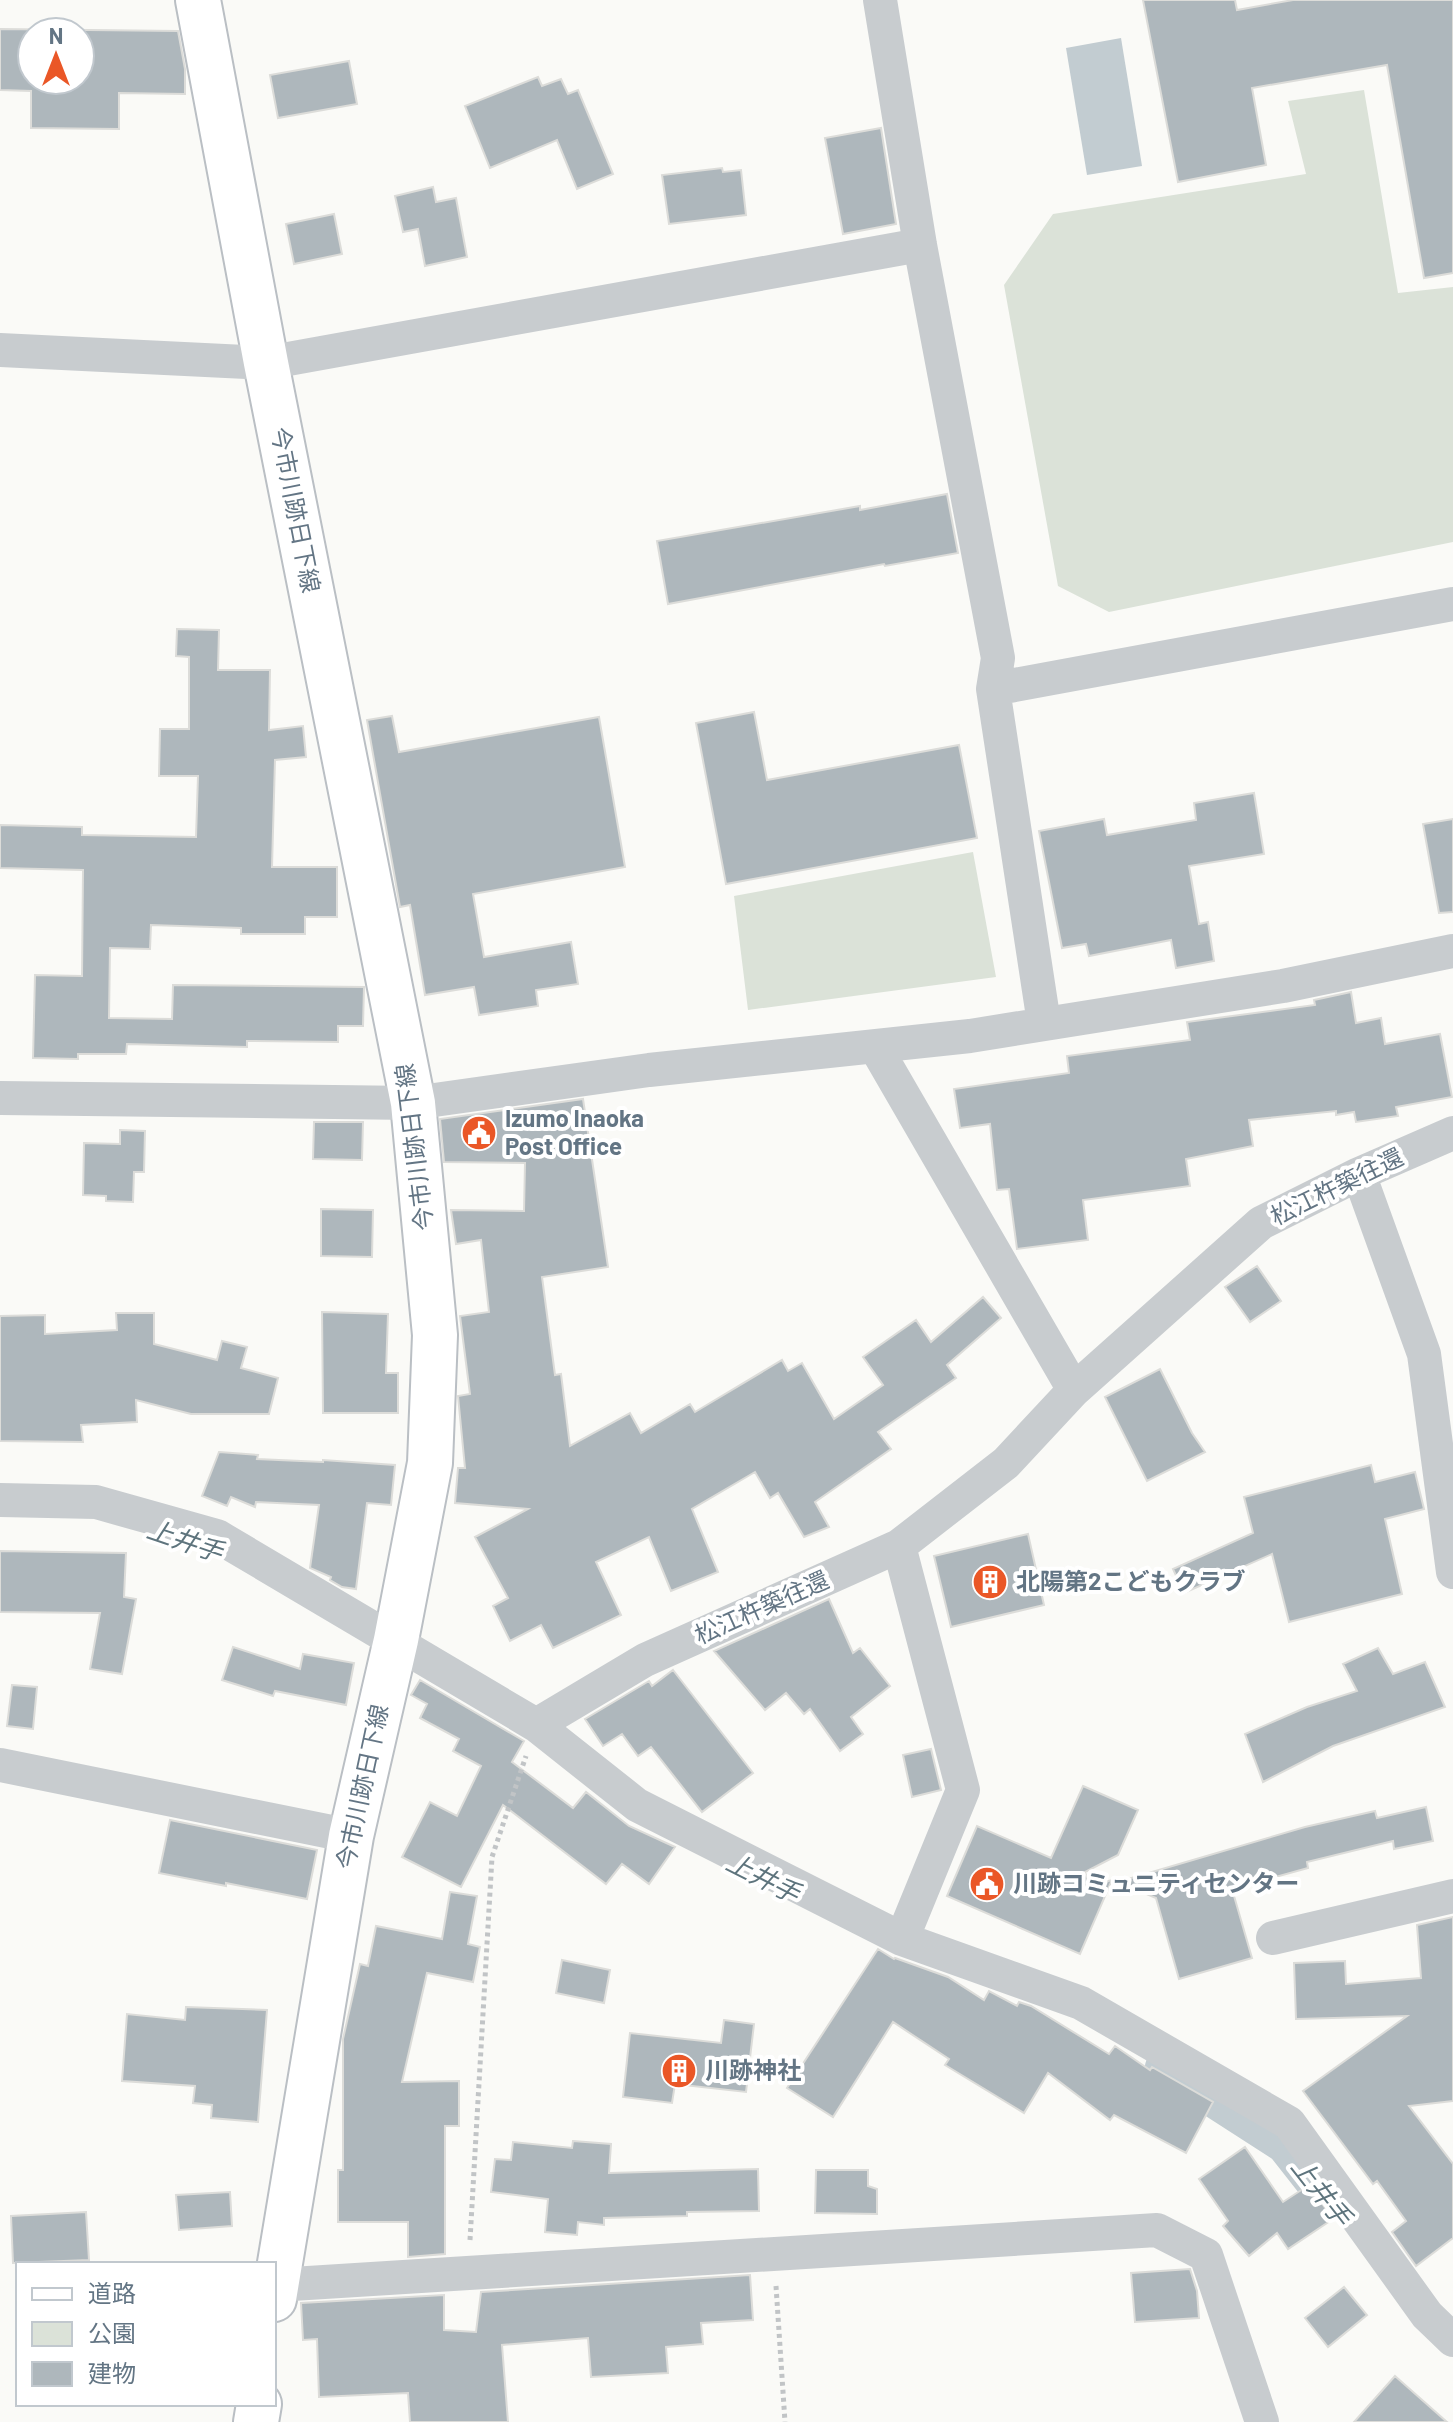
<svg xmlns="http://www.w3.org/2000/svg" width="1453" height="2422" font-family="Barlow,'Noto Sans JP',sans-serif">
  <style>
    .green { fill: #dbe2d8 }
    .water { fill: #c2ccd1 }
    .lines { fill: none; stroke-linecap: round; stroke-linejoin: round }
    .canal { stroke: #c2ccd1; stroke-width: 36 }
    .building { fill: #aeb7bc; stroke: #dcdcd9; stroke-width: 2; fill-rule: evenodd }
    .secondary-casing { stroke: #babfc4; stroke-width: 48 }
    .path { stroke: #c1c4c6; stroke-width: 5; stroke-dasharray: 4 4; stroke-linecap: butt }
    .street { stroke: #c8cccf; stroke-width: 34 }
    .secondary { stroke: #fff; stroke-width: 44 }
    .labels { text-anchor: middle; stroke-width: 8; stroke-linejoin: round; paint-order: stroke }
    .street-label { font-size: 24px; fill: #637584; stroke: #fff }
    .poi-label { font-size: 24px; font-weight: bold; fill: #637584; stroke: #fff; text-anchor: start }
    .water-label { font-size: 26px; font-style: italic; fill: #5e747d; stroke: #fff }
  </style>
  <rect width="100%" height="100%" fill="#fafaf7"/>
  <!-- green -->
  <path class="green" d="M 1364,90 L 1398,293 L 1453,287 L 1453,542 L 1109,612 L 1058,586 L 1004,285 L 1053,214 L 1306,174 L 1288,101 Z
    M 973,852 L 996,977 L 748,1010 L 734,896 Z"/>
  <!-- water -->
  <path class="water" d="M 1121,38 L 1142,166 L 1087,175 L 1066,48 Z"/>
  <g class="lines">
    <!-- canal -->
    <path class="canal" d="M 1163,2067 L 1284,2145 L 1314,2183"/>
  </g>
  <!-- building -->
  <path class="building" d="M 1143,0 L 1235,0 L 1237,10 L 1293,0 L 1453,0 L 1453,273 L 1424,278 L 1387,65 L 1252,88 L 1266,165 L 1178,182 Z
    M 0,29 L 178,31 L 185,69 L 185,94 L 119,93 L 119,129 L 31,128 L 31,91 L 0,90 ZM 32,32 L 80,32 L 80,80 L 32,80 Z
    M 349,61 L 357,104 L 278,118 L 270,75 Z
    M 538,77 L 542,86 L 561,79 L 568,94 L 578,90 L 613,174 L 577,189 L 557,140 L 490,168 L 465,106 Z
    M 881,128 L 896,224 L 843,234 L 825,138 Z
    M 722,168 L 723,172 L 741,170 L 746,215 L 669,224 L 662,175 Z
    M 433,187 L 436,202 L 456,198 L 467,257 L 425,266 L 418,229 L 403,232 L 395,196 Z
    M 334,214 L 342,254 L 294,264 L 286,224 Z
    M 947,494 L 958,553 L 885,566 L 884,564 L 668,604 L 657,541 L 860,506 L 860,510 Z
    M 177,629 L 219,630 L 218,670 L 270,670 L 269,730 L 303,726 L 306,757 L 275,760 L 272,867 L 337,867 L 337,917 L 305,917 L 305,934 L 241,934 L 241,928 L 151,925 L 150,949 L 110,948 L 109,1018 L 172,1019 L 173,985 L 364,987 L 363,1026 L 338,1026 L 338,1042 L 247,1041 L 247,1047 L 127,1044 L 126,1054 L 78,1054 L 78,1059 L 33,1058 L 35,975 L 82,976 L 83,870 L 0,868 L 0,825 L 82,827 L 82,835 L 196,837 L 198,776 L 159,776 L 160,729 L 189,729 L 189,657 L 176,656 Z
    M 754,712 L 767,780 L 959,745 L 977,838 L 726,884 L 696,723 Z
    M 392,716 L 399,752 L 599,717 L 625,867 L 473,894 L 484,957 L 571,942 L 578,984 L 536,990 L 538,1006 L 479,1015 L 474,987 L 425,995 L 410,905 L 400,907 L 367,720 Z
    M 1254,793 L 1264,854 L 1189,866 L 1199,924 L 1208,922 L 1214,961 L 1176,968 L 1171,940 L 1089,956 L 1086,944 L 1062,948 L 1039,831 L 1104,819 L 1107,835 L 1196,820 L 1194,803 Z
    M 1453,819 L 1453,912 L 1439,913 L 1423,824 Z
    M 1351,992 L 1356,1023 L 1381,1018 L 1385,1044 L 1440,1034 L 1452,1097 L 1396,1107 L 1398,1116 L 1356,1122 L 1354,1112 L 1336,1115 L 1336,1111 L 1249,1120 L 1253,1146 L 1186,1159 L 1190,1186 L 1083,1200 L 1088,1240 L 1017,1249 L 1009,1189 L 997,1190 L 990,1124 L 960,1128 L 954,1089 L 1069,1073 L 1067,1056 L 1190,1040 L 1187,1022 L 1315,1005 L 1314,1000 Z
    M 583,1099 L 608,1267 L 542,1277 L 555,1375 L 561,1374 L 570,1446 L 630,1413 L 641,1433 L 690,1404 L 695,1412 L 782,1360 L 788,1371 L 802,1363 L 834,1419 L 883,1385 L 863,1357 L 916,1320 L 931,1342 L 983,1297 L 1001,1318 L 947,1365 L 956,1378 L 878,1432 L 891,1449 L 815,1502 L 829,1527 L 804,1537 L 778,1493 L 770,1498 L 755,1472 L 692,1509 L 718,1572 L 671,1591 L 649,1537 L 596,1562 L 621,1615 L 553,1648 L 541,1625 L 510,1641 L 493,1606 L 508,1598 L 475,1537 L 528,1509 L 455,1503 L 458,1468 L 465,1468 L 458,1396 L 470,1394 L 460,1316 L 489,1312 L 481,1240 L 456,1244 L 451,1210 L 524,1211 L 525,1163 L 444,1162 L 440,1119 Z
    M 314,1122 L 363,1122 L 362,1160 L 313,1159 Z
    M 120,1130 L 145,1131 L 144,1172 L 134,1172 L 133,1202 L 106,1201 L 106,1196 L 83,1195 L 84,1143 L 120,1144 Z
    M 321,1209 L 373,1210 L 372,1257 L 321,1256 Z
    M 1257,1266 L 1281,1301 L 1250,1322 L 1225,1287 Z
    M 322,1312 L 388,1314 L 386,1373 L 398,1373 L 398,1413 L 323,1413 Z
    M 116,1313 L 154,1313 L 154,1344 L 217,1360 L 222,1341 L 247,1347 L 241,1368 L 278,1378 L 269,1414 L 191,1414 L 136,1400 L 137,1422 L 81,1425 L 83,1442 L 0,1441 L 0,1316 L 45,1315 L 45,1334 L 117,1330 Z
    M 1160,1369 L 1192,1433 L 1205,1452 L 1147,1481 L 1105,1397 Z
    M 219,1452 L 258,1455 L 257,1459 L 323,1462 L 323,1460 L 395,1465 L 391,1505 L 367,1503 L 356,1589 L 342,1587 L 330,1580 L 331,1577 L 310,1568 L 319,1505 L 256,1502 L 255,1507 L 231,1497 L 227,1506 L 202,1496 Z
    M 1371,1465 L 1375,1482 L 1415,1472 L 1424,1509 L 1385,1519 L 1402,1594 L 1289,1622 L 1272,1554 L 1184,1593 L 1173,1569 L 1253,1533 L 1244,1497 Z
    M 1028,1534 L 1044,1605 L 951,1627 L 934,1556 Z
    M 0,1551 L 126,1553 L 124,1597 L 136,1599 L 122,1674 L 90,1669 L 100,1613 L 0,1612 Z
    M 829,1599 L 853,1653 L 860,1648 L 890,1686 L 851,1717 L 863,1734 L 840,1751 L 810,1709 L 804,1714 L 786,1693 L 765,1710 L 714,1651 Z
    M 233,1647 L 300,1669 L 303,1654 L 354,1663 L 346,1705 L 275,1691 L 273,1696 L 222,1680 Z
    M 1378,1648 L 1393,1674 L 1425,1662 L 1445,1707 L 1333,1746 L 1263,1782 L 1245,1734 L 1307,1707 L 1357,1691 L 1343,1664 Z
    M 673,1670 L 753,1773 L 702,1812 L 651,1747 L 638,1756 L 622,1734 L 603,1746 L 585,1719 L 649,1681 L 652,1686 Z
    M 420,1680 L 524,1741 L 512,1762 L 573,1808 L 586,1792 L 629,1826 L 675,1847 L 649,1884 L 622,1864 L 606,1884 L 503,1805 L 461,1887 L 402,1857 L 430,1802 L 457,1816 L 481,1766 L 453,1751 L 459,1739 L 420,1718 L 427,1704 L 411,1695 Z
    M 12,1685 L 37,1687 L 33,1729 L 7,1726 Z
    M 931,1749 L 941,1790 L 912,1797 L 903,1755 Z
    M 1083,1786 L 1138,1810 L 1118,1855 L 1085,1872 L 1090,1886 L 1112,1880 L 1080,1954 L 947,1896 L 977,1826 L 1051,1858 Z
    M 1426,1807 L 1433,1841 L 1394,1849 L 1393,1841 L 1307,1862 L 1308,1868 L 1232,1889 L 1252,1958 L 1179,1979 L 1156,1898 L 1118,1882 L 1305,1827 L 1375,1811 L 1377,1818 Z
    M 170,1820 L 317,1850 L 307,1899 L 226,1883 L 226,1886 L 159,1873 Z
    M 450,1892 L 477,1896 L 468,1944 L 480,1947 L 473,1982 L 427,1973 L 402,2082 L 459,2081 L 459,2126 L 445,2126 L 445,2254 L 408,2257 L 408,2222 L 338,2222 L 338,2170 L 343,2170 L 343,2039 L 360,1964 L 368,1966 L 376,1926 L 442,1939 Z
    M 1453,1917 L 1453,2101 L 1409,2106 L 1453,2164 L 1453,2238 L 1416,2266 L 1392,2232 L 1406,2221 L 1377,2181 L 1373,2184 L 1303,2091 L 1407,2016 L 1296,2019 L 1294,1963 L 1345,1961 L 1346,1984 L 1421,1978 L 1417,1925 Z
    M 878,1949 L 894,1959 L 895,1958 L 948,1977 L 984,2000 L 989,1991 L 1017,2006 L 1019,2002 L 1031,2006 L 1109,2054 L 1115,2046 L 1150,2070 L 1152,2067 L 1213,2102 L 1186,2153 L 1114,2115 L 1110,2120 L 1048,2073 L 1024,2113 L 945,2065 L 949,2059 L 893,2022 L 833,2117 L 787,2088 Z
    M 562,1960 L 610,1970 L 604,2003 L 556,1993 Z
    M 186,2007 L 267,2010 L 258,2122 L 211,2118 L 212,2105 L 193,2103 L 195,2086 L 122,2081 L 127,2014 L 185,2020 Z
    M 724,2020 L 754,2024 L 746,2092 L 675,2084 L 672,2103 L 623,2097 L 630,2033 L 721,2043 Z
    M 573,2141 L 611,2144 L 609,2173 L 758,2169 L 759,2211 L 687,2212 L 687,2216 L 604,2218 L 604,2225 L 578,2222 L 577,2235 L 545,2232 L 548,2199 L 491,2192 L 495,2159 L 511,2160 L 513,2142 L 572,2148 Z
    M 1245,2147 L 1283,2202 L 1309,2185 L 1333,2219 L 1288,2249 L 1277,2233 L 1249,2256 L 1223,2226 L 1228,2221 L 1199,2179 Z
    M 816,2170 L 868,2170 L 868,2186 L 877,2189 L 877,2214 L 815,2213 Z
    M 230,2192 L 232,2226 L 179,2230 L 176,2195 Z
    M 86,2212 L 89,2260 L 13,2263 L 11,2216 Z
    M 1190,2269 L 1197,2291 L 1199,2318 L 1135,2322 L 1131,2273 Z
    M 750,2275 L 753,2320 L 701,2323 L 703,2344 L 666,2347 L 668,2373 L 591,2377 L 588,2338 L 502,2345 L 508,2422 L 410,2422 L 408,2393 L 319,2397 L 317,2339 L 303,2340 L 301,2303 L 444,2295 L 444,2330 L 476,2332 L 481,2292 Z
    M 1344,2287 L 1367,2315 L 1328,2347 L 1305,2318 Z
    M 1395,2376 L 1447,2422 L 1354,2422 Z"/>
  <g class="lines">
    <defs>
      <path id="secondary" d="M 198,0 L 266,363 L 413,1103 L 435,1335 L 430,1463 L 396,1640 L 351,1836 L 274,2299
        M 256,2422 L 259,2404"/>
    </defs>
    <!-- secondary casing -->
    <use href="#secondary" class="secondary-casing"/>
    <!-- path -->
    <path class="path" d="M 470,2240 L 492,1857 L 526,1756
      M 776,2286 L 785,2422"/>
    <!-- street -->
    <path class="street" d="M 880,0 L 920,245 L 998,658 L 993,689 L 1044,1023
      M 0,350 L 266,363 L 920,245
      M 993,689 L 1453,604
      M 876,1048 L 1074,1390
      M 0,1098 L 413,1103 L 649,1070 L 970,1036 L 1283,986 L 1453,951
      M 1359,1174 L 1424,1354 L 1453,1572
      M 0,1500 L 96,1502 L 217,1536 L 536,1725 L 637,1805 L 902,1939 L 1081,2003 L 1289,2123 L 1427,2315 L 1453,2340
      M 899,1546 L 963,1790 L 902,1939
      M 536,1725 L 645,1660 L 899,1546 L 1006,1463 L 1074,1390 L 1261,1223 L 1359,1174 L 1453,1133
      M 0,1765 L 351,1836
      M 1273,1938 L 1453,1896
      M 276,2285 L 1157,2230 L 1206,2255 L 1262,2422"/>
    <!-- secondary -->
    <use href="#secondary" class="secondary"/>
  </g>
  <!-- icons -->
  <defs>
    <symbol id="civic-disc" viewBox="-11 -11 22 22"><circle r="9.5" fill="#ea5727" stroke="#fff"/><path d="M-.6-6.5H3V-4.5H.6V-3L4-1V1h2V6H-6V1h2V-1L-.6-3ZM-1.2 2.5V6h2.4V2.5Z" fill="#fff"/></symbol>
    <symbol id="building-disc" viewBox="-11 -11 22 22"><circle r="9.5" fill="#ea5727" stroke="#fff"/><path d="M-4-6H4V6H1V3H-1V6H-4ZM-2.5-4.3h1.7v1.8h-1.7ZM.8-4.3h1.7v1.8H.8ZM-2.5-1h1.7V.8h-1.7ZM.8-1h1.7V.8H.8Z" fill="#fff"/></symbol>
  </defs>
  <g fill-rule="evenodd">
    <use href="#civic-disc" x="459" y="1113" width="40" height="40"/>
    <use href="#building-disc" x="970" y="1562" width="40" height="40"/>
    <use href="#civic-disc" x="967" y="1864" width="40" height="40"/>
    <use href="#building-disc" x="659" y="2051" width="40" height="40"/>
  </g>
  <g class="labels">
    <!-- street labels -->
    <g class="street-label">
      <text transform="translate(295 510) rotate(79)" y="8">今市川跡日下線</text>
      <text transform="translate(415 1147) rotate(-97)" y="8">今市川跡日下線</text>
      <text transform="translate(1337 1187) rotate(-26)" y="8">松江杵築往還</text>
      <text transform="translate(762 1608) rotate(-24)" y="8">松江杵築往還</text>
      <text transform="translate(363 1787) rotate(-78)" y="8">今市川跡日下線</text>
    </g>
    <!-- poi labels -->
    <g class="poi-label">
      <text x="505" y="1127">Izumo Inaoka<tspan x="505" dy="28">Post Office</tspan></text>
      <text x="1016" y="1590">北陽第2こどもクラブ</text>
      <text x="1013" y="1892">川跡コミュニティセンター</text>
      <text x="705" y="2079">川跡神社</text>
    </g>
    <!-- water labels -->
    <g class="water-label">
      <text transform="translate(185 1541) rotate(19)" y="9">上井手</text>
      <text transform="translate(763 1878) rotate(27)" y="9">上井手</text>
      <text transform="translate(1321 2192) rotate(52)" y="9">上井手</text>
    </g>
  </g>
  <!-- legend -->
  <rect x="16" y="2262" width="260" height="144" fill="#ffffff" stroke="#c1c8ce" stroke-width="2"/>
  <rect x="32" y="2288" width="40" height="12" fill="#ffffff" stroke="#c1c8ce" stroke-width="2"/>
  <text x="88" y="2302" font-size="24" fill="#637584">道路</text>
  <rect x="32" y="2322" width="40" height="24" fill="#dbe2d8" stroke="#c1c8ce" stroke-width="2"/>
  <text x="88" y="2342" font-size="24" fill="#637584">公園</text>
  <rect x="32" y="2362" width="40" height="24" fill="#aeb7bc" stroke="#c1c8ce" stroke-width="2"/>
  <text x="88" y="2382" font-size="24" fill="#637584">建物</text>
  <!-- north arrow -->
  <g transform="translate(56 56)"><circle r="38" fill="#ffffff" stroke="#c1c8ce" stroke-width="2"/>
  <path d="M0-6L14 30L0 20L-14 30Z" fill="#ea5727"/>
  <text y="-12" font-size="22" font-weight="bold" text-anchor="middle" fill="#637584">N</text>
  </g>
</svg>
